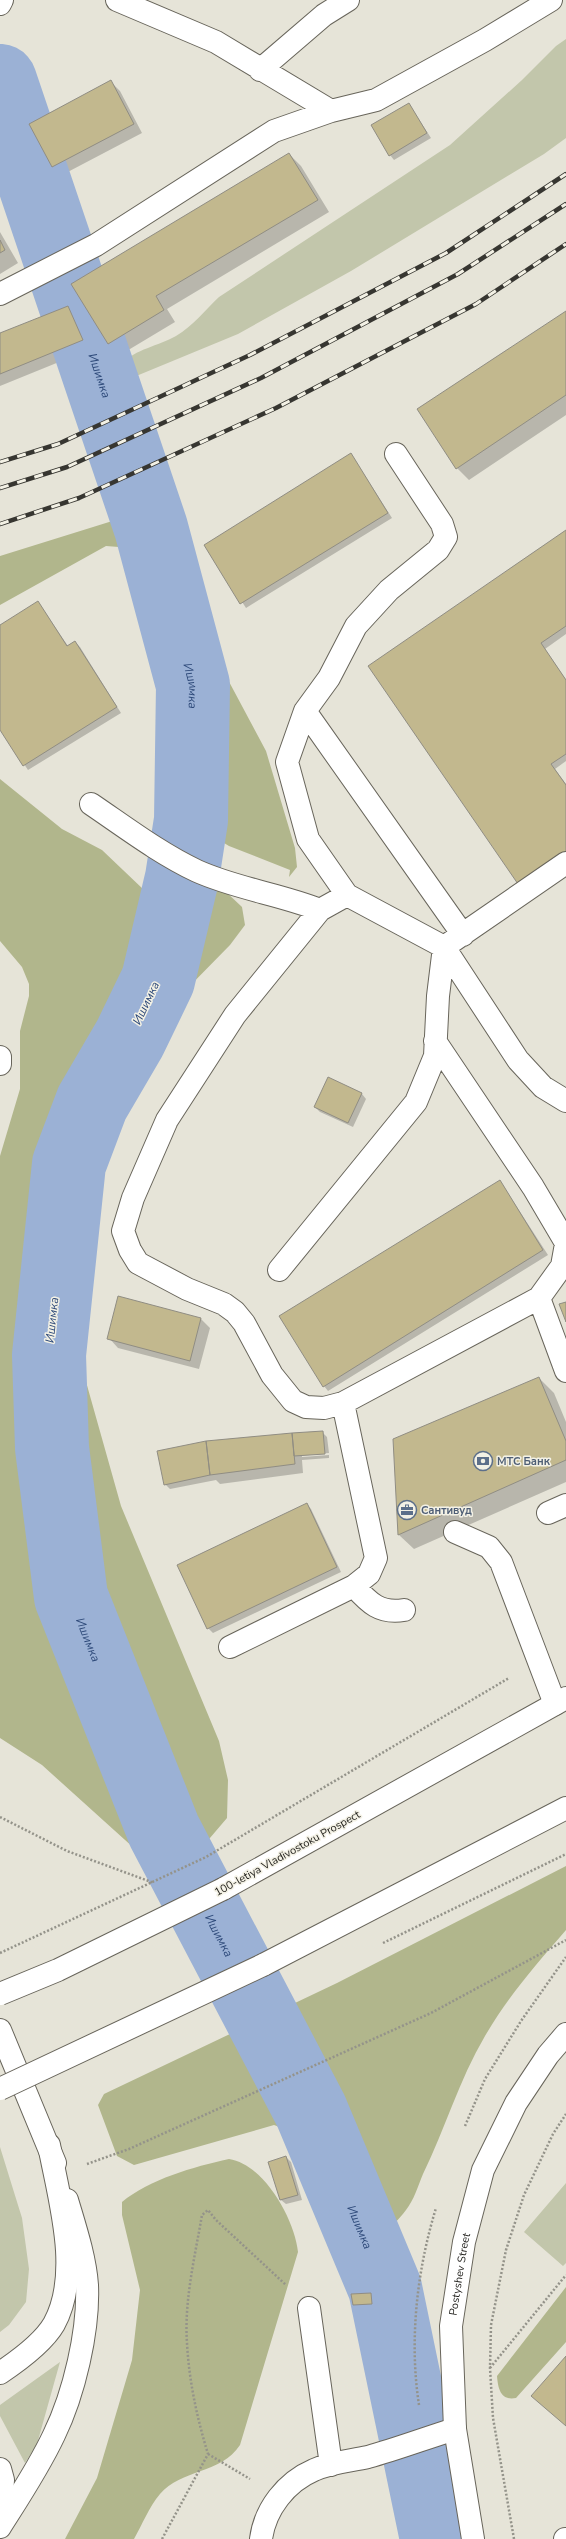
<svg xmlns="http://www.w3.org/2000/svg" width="566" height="2539" font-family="'Nunito Sans',sans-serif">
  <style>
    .green { fill: #c2c6ab }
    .forest { fill: #b1b68c }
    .shadow { fill: #0003 }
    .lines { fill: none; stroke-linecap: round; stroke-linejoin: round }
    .river { stroke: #9bb1d5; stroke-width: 74 }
    .building { fill: #c2b88e; stroke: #908d83 }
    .minor-casing { stroke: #68655b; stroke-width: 24 }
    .major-casing { stroke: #68655b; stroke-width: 24 }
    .highway-casing { stroke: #68655b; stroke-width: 24 }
    .path { stroke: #94938a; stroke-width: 2.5; stroke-dasharray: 2 2; stroke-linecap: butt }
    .minor { stroke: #fff; stroke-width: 22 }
    .major { stroke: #fff; stroke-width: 22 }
    .highway { stroke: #fff; stroke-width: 22 }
    .rail-casing { stroke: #373631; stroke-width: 4.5 }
    .rail { stroke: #f3f1e5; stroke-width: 3; stroke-dasharray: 9; stroke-linecap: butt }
    .highway-bridge-casing { stroke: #68655b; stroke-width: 24; stroke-linecap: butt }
    .highway-bridge { stroke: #fff; stroke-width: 22 }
    .labels { text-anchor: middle; stroke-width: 3; stroke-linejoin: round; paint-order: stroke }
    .service-label { font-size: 11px; font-weight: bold; fill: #4e5e75; stroke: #f3f1e5; text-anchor: start }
    .street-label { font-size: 11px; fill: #1d1c18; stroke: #f3f1e5 }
    .water-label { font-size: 12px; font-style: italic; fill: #2d4979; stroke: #f3f1e5 }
  </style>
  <rect width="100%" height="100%" fill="#e6e4d8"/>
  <!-- green -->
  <path class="green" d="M 566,39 L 566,138 L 544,154 L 351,271 L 238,334 L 129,379 L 125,376 L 121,364 C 136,349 158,346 176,336 C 193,326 205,310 219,297 L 450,145 L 522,80 L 556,46 Z
    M 0,2147 L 22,2218 L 29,2269 L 26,2302 L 9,2325 L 0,2332 Z
    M 566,2183 L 566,2263 L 563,2266 L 524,2232 Z
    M 60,2362 L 37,2444 L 25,2463 L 0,2416 L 0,2405 Z"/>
  <!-- forest -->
  <path class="forest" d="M 138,513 L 165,528 L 169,541 L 169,559 L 179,588 L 266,751 L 295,848 L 297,867 L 289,877 L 290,870 L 229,846 L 204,831 L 195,804 L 177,773 L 164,739 L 160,700 L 178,660 L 152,560 L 132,548 L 106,546 L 0,605 L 0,556 Z
    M 0,779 L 62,829 L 102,850 L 144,890 L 176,887 L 225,891 L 242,907 L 245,925 L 230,945 L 179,997 L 143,1027 L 111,1075 L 84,1169 L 76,1263 L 81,1364 L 121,1506 L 219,1741 L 228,1780 L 227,1818 L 198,1852 L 169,1867 L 135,1849 L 42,1765 L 0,1738 L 0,1156 L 20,1089 L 20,1031 L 29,996 L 29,984 L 22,967 L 0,941 Z
    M 566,1866 L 566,1930 C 535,1966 509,1995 485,2036 C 459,2080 445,2129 423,2174 C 418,2186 414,2200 406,2210 C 383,2241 347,2258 319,2223 L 285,2129 L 274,2125 L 134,2165 L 117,2156 L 98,2105 L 104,2094 L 337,1983 Z
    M 229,2159 C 264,2164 295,2220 298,2252 L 240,2445 C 221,2474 181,2469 160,2494 C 149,2507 142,2525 134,2539 L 65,2539 L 97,2478 L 132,2360 L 140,2290 L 122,2215 L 122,2202 C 150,2179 193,2167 229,2159 Z
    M 566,2287 L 566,2342 L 516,2398 C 501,2401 498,2389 497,2376 Z"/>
  <!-- shadow -->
  <path class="shadow" d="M 111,82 L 120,91 L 142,133 L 62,175 L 53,166 Z
    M 409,104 L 431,138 L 394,160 L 390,155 Z
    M 289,154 L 301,166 L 329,212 L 167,309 L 175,322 L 120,355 L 109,343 Z
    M 0,232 L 18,263 L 0,274 Z
    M 68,307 L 77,316 L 91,349 L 0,386 L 0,334 Z
    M 566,312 L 566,415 L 469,480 L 457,468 Z
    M 351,454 L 392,518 L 246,608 L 205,545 Z
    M 566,532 L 566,634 L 545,649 L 566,680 L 566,761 L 555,769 L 566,784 L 566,858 L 370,667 Z
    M 38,602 L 68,646 L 75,642 L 80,647 L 121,713 L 28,770 L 0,728 L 0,626 Z
    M 329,1078 L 362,1094 L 366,1099 L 353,1127 L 320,1112 L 315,1107 Z
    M 500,1181 L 548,1255 L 328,1391 L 324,1386 Z
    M 201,1319 L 210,1328 L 199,1369 L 118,1348 L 109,1338 Z
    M 539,1378 L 554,1393 L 566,1422 L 566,1482 L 414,1549 L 399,1535 Z
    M 322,1432 L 327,1437 L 329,1453 L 302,1455 L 302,1457 L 329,1455 L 329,1458 L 302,1460 L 303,1473 L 220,1484 L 216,1480 L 170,1489 L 165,1484 Z
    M 307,1504 L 311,1509 L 341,1572 L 213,1633 L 208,1628 Z
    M 286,2157 L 291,2162 L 302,2200 L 286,2204 L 281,2200 L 269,2162 Z
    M 370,2294 L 375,2298 L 376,2308 L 358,2309 L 354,2304 Z"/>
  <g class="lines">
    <!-- river -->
    <path class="river" id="s1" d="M 0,81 L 151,528 L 193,685 L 191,820 L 182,878 L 158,980 L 130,1038 L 92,1103 L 69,1164 L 49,1355 L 52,1448 L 71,1597 L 164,1831 L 311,2111 L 385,2288 L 437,2539"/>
  </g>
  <!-- building -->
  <path class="building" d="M 111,80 L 134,124 L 52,167 L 29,124 Z
    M 409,103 L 427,133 L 389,156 L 371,125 Z
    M 289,153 L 318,200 L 156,296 L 164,310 L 108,344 L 71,284 Z
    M 0,240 L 5,250 L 0,253 Z
    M 68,306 L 83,340 L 0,374 L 0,333 Z
    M 566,311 L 566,395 L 456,469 L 417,409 Z
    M 351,453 L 388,513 L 240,604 L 204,545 Z
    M 566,530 L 566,626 L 541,643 L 566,680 L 566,754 L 551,764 L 566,785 L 566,851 L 518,884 L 368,666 Z
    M 38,601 L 67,646 L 75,641 L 117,707 L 23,766 L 0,730 L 0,625 Z
    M 328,1077 L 362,1093 L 348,1123 L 314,1107 Z
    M 500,1180 L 543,1250 L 323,1387 L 279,1316 Z
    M 118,1296 L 201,1318 L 190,1361 L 107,1339 Z
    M 566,1302 L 566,1322 L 559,1304 Z
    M 539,1377 L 566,1441 L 566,1460 L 398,1535 L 393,1439 Z
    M 323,1431 L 325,1454 L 294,1456 L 292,1433 Z
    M 292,1433 L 295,1464 L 210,1475 L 206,1441 Z
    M 206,1441 L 210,1475 L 164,1485 L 157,1451 Z
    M 307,1503 L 337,1567 L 207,1629 L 177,1565 Z
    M 286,2156 L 298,2195 L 280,2200 L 268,2162 Z
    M 371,2293 L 372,2304 L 353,2305 L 351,2294 Z
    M 566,2356 L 566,2426 L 531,2396 Z"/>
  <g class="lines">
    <defs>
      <path id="minor" d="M 117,0 L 216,42 L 331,111 L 376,100 L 485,40 L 551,0
        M 0,4 L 2,0
        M 260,70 L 324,15 L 348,0
        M 0,294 L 96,245 L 274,131 L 331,111
        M 396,454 L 442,524 L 446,537 L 438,550 L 389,590 L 356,626 L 329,678 L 305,711 L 287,762 L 308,839 L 347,895 L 444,947 L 518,1060 L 543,1087 L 566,1101
        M 305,711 L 463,935
        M 91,804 C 125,827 159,853 197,871 C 237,889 280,894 320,910
        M 347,895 L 320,910 L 235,1015 L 167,1120 L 133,1198 L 123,1231 L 130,1250 L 138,1263 L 187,1289 L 224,1304 L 235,1312 L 244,1323 L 272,1375 L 293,1401 L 306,1407 L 324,1408 L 343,1403 L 539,1298 L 562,1266 L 566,1244
        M 435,1041 L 533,1187 L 566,1243
        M 0,1057 L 0,1064
        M 279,1270 L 416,1102 L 435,1056 L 438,996 L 444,947 L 566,863
        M 539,1298 L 566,1371
        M 548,1513 L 566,1505
        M 455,1532 L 489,1547 L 501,1562 L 555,1704
        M 354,1586 C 369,1603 380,1614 404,1610
        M 230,1647 L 354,1586 L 369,1574 L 376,1558 L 343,1403
        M 309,2308 L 331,2465
        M 261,2539 C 265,2509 286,2482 314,2470 C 331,2462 350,2461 368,2457 C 397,2449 426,2438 455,2429
        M 565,2539 L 566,2539"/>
      <g id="major">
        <path d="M 0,2030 L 55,2163"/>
        <path d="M 0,2469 L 3,2480 L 0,2523"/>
        <path d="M 0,2527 C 19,2497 39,2467 54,2435 C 74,2394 89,2331 87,2285 C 85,2257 75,2227 67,2200"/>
        <path id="s2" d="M 473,2539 L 455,2429 L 451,2326 L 464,2242 L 483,2170 L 516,2103 L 548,2055 L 566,2034"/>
      </g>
      <path id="highway" d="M 223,1889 L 566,1698
        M 263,1965 L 566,1808
        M 0,2373 C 18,2361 43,2343 54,2324 C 82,2273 59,2199 49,2145"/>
    </defs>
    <!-- minor casing -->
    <use href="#minor" class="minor-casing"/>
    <!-- major casing -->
    <use href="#major" class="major-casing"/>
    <!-- highway casing -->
    <use href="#highway" class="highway-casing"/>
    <!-- path -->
    <path class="path" d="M 0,1817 L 67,1851 L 154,1883
      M 383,1943 L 566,1854
      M 0,1953 L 206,1857 L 509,1678
      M 465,2126 L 485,2079 L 521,2021 L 566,1957
      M 87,2164 L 129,2149 L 431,2013 L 566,1940
      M 490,2368 L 566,2275
      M 419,2405 C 409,2340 417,2270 436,2208
      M 208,2454 L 250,2479
      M 162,2539 L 208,2454 C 197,2418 189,2381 187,2343 C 184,2301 195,2256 202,2215 L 208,2210 L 216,2220 L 286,2285
      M 514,2539 L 493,2418 L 490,2368 L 491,2325 L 506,2250 L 524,2195 L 553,2134 L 566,2114"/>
    <!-- minor -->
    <use href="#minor" class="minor"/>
    <!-- major -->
    <use href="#major" class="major"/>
    <!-- highway -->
    <use href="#highway" class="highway"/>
    <defs>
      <path id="rail" d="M 0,462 L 58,444 L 250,355 L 446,253 L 566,174
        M 0,488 L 67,467 L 261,378 L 458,274 L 566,204
        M 0,524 L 79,498 L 276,408 L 476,304 L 566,244"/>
    </defs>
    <!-- rail casing -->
    <use href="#rail" class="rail-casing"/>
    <!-- rail -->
    <use href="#rail" class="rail"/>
    <defs>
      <path id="highway-bridge" d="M 0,1994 L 58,1970 L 223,1889
        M 0,2089 L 263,1965"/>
    </defs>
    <!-- highway-bridge casing -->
    <use href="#highway-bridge" class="highway-bridge-casing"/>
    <!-- highway-bridge -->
    <use href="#highway-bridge" class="highway-bridge"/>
  </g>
  <!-- icons -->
  <defs>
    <symbol id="bank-ring" viewBox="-11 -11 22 22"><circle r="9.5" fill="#f3f1e5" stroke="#5c6f8a" stroke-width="1.5"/><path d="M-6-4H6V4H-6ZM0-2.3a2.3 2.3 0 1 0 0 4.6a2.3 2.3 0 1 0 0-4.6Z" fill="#5c6f8a"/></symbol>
    <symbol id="office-ring" viewBox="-11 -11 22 22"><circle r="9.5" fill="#f3f1e5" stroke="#5c6f8a" stroke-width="1.5"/><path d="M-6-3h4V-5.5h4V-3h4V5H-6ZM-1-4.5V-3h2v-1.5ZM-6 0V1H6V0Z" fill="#5c6f8a"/></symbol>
  </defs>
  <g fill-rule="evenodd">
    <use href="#bank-ring" x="472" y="1450" width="22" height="22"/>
    <use href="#office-ring" x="396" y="1499" width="22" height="22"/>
  </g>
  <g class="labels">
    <!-- service labels -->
    <g class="service-label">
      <text x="497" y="1465">МТС Банк</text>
      <text x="421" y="1514">Сантивуд</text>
    </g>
    <!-- street labels -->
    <g class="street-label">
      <text transform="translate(287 1853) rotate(-29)" y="4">100-letiya Vladivostoku Prospect</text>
      <text dy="4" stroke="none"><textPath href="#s2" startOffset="267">Postyshev Street</textPath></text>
    </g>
    <!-- water labels -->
    <g class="water-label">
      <text dy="4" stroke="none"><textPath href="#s1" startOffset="311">Ишимка</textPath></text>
      <text dy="4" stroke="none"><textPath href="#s1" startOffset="635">Ишимка</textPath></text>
      <text transform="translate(146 1003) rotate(-65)" y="4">Ишимка</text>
      <text transform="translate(52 1320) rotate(-84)" y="4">Ишимка</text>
      <text dy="4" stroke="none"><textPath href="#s1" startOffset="1619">Ишимка</textPath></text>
      <text dy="4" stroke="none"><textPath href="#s1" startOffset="1943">Ишимка</textPath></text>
      <text dy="4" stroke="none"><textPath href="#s1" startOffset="2267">Ишимка</textPath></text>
    </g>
  </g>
</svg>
